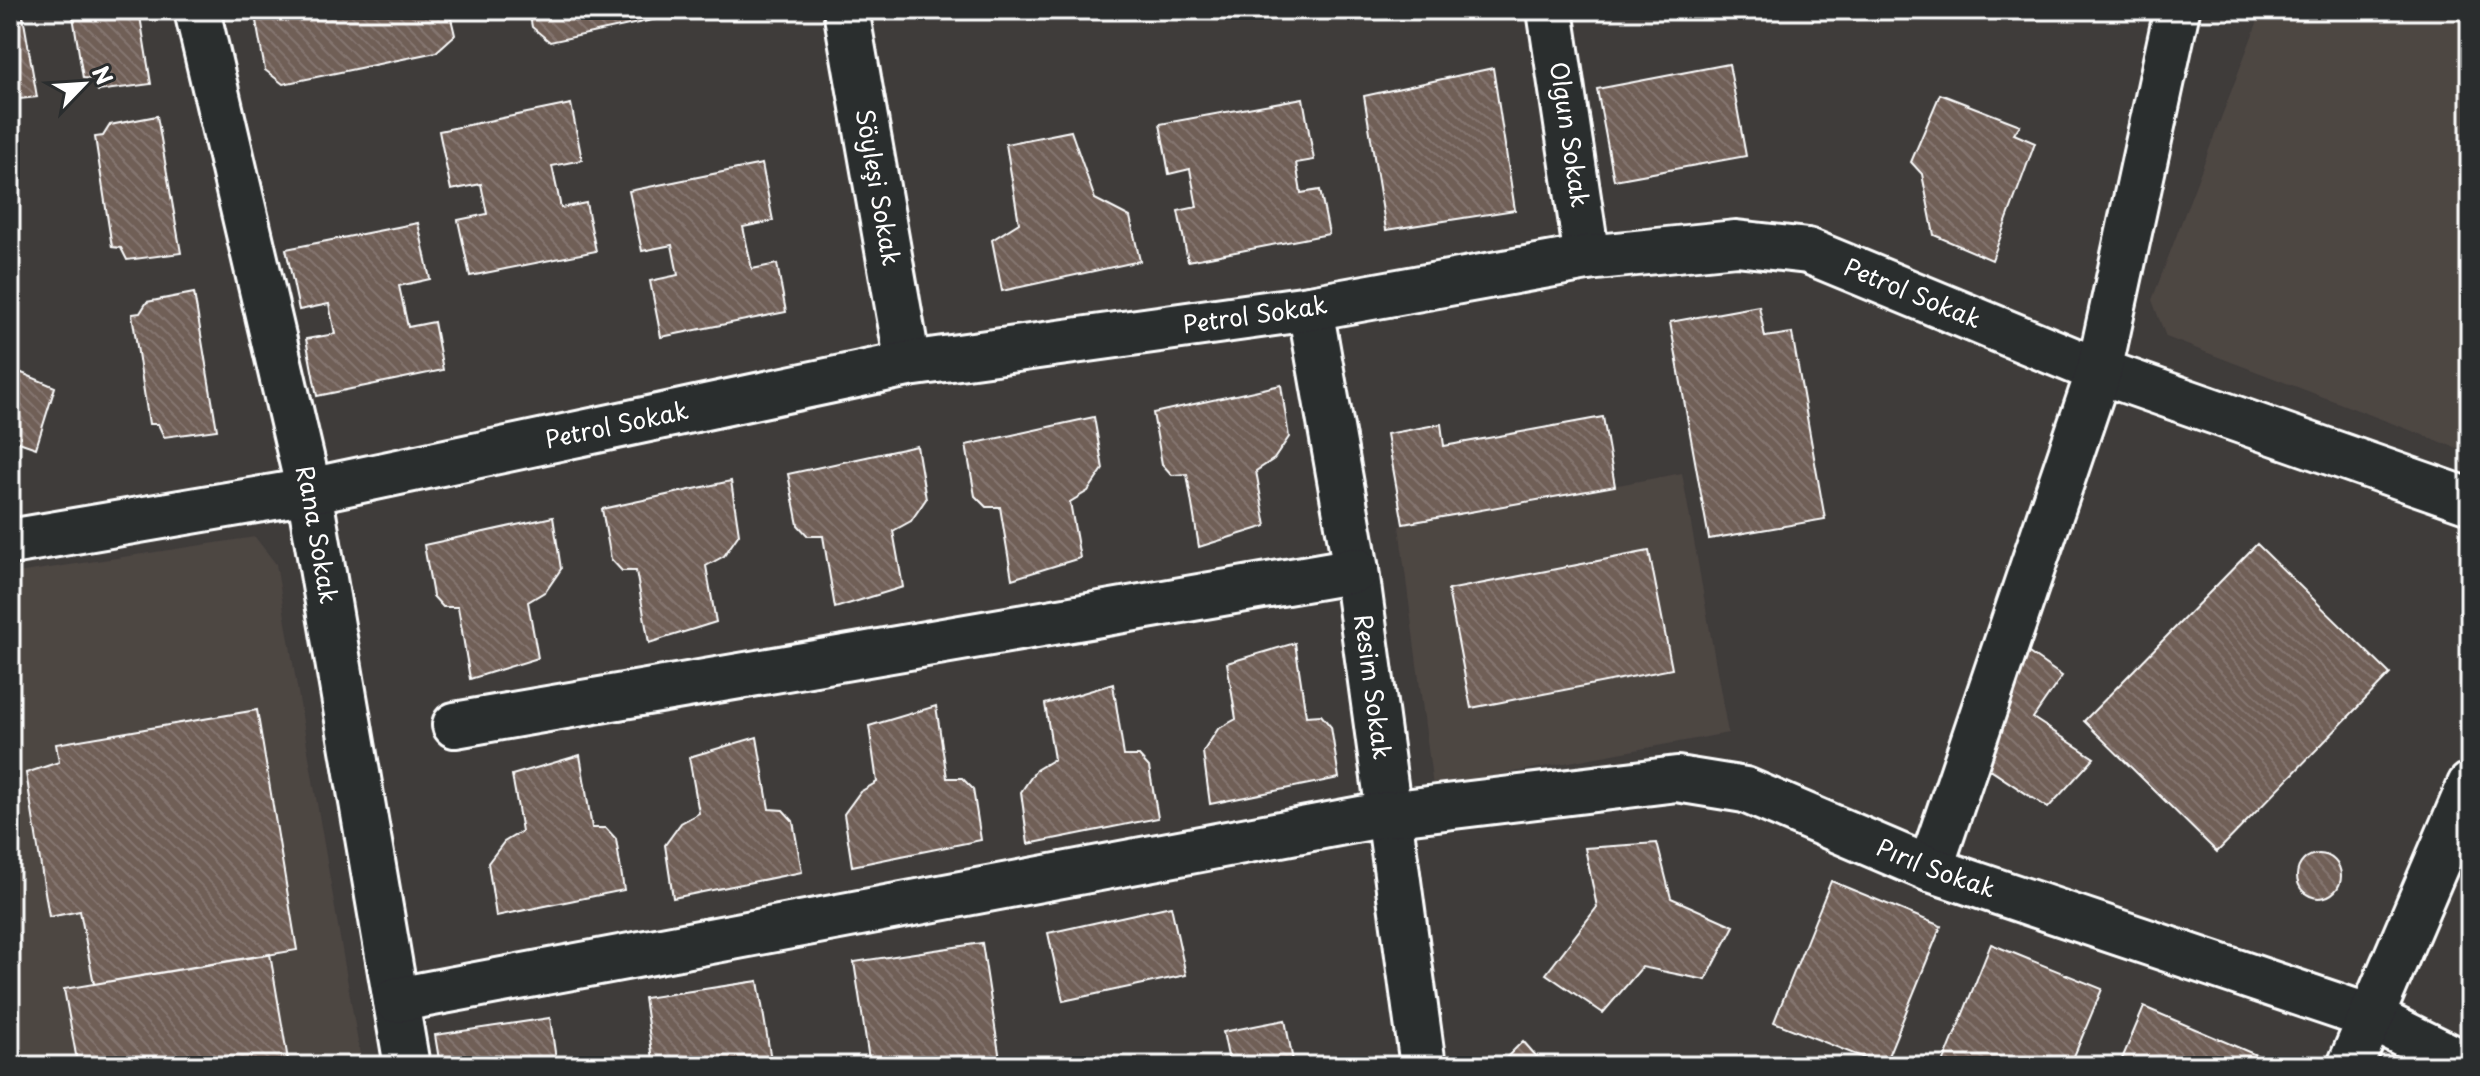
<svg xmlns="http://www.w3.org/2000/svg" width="2480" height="1076" font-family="'Playpen Sans',sans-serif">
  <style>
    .built { fill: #4d4643 }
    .building { fill: url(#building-back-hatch); stroke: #fff; stroke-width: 2 }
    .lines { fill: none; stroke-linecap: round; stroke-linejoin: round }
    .minor-casing { stroke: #fff; stroke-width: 50 }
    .minor { stroke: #2a2d2e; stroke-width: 44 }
    .labels { text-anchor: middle; stroke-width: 6; stroke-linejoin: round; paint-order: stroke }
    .street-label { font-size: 24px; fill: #fff; stroke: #2a2d2e }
  </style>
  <defs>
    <pattern id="building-back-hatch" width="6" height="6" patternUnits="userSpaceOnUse" patternTransform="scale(2)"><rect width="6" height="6" fill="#6f5e57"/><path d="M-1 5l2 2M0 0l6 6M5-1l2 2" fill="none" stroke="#857670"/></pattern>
  </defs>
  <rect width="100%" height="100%" fill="#3f3c3a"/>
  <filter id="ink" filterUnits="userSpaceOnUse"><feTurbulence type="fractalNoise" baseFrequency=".0125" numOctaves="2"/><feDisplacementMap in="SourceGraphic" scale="16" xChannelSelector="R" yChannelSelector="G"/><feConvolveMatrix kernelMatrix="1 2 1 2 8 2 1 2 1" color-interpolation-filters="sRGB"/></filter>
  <g filter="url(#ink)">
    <!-- built -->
    <path class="built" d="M 2262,10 L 2470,10 L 2470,453 L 2166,337 L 2152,300 Z
      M 1682,473 L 1728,733 L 1433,787 L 1399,526 Z
      M 255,537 L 276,564 L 362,1066 L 10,1066 L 10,574 Z"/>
    <!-- building -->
    <path class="building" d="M 10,10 L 22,10 L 37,97 L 10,100 Z
      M 72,10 L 139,10 L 151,84 L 98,91 L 92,79 L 83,78 Z
      M 254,10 L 449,10 L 455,35 L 436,52 L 283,84 L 265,70 Z
      M 529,10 L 699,10 L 550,42 L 532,27 Z
      M 1729,64 L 1746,156 L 1614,180 L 1597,89 Z
      M 1493,68 L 1515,210 L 1386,230 L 1364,96 Z
      M 1940,94 L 2020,125 L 2014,134 L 2035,143 L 1992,260 L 1934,235 L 1922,174 L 1911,162 Z
      M 1303,98 L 1314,160 L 1296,163 L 1301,193 L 1320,190 L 1329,234 L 1188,261 L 1178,211 L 1197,207 L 1190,169 L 1169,174 L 1160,124 Z
      M 571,104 L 582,160 L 552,166 L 561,208 L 586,203 L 596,251 L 470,276 L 458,220 L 487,214 L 481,184 L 451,190 L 439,131 Z
      M 157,116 L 181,253 L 127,260 L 121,248 L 112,247 L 95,137 L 103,136 L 110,125 Z
      M 1071,131 L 1095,199 L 1130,217 L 1140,261 L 1002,291 L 992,240 L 1019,223 L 1006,144 Z
      M 762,164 L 773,221 L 743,227 L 752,269 L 777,264 L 786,312 L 661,337 L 650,281 L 678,275 L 672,245 L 642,251 L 629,191 Z
      M 418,223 L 430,279 L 399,286 L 408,327 L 434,322 L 443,370 L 317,396 L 306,339 L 335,334 L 329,304 L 299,310 L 286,249 Z
      M 194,293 L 217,430 L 164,437 L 158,424 L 149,424 L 132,314 L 140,313 L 147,302 Z
      M 1759,306 L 1765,337 L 1792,333 L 1825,519 L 1709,539 L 1670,322 Z
      M 10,368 L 55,387 L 36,448 L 10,439 Z
      M 1281,385 L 1289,437 L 1274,459 L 1256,471 L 1266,526 L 1199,547 L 1187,474 L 1172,475 L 1162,464 L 1153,413 Z
      M 1094,417 L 1103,469 L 1088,491 L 1070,502 L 1080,558 L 1012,579 L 1000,507 L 986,507 L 975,496 L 966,445 Z
      M 1603,417 L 1615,486 L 1403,524 L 1387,434 L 1441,424 L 1444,446 Z
      M 917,446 L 926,499 L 911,521 L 893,531 L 903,587 L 835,608 L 823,536 L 808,536 L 798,525 L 788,474 Z
      M 731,481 L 739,534 L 724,556 L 706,566 L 716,622 L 649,643 L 636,571 L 622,571 L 611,559 L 602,509 Z
      M 553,517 L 561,569 L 546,591 L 528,602 L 538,658 L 470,679 L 458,607 L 443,607 L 433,596 L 424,545 Z
      M 2257,544 L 2390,674 L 2217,852 L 2084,721 Z
      M 1649,551 L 1672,669 L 1471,708 L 1448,590 Z
      M 1295,643 L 1306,716 L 1321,715 L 1331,727 L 1339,778 L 1210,804 L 1203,752 L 1218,729 L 1236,719 L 1227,663 Z
      M 2026,651 L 2062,676 L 2033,718 L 2094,758 L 2048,808 L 1980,763 Z
      M 1113,684 L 1124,756 L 1139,756 L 1149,767 L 1158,818 L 1028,844 L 1021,792 L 1036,770 L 1054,759 L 1045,704 Z
      M 936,706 L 947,778 L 962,778 L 973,789 L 981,840 L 852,866 L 844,814 L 860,792 L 877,782 L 869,726 Z
      M 257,710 L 297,950 L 94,984 L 80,911 L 49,917 L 26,773 L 59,762 L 56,744 Z
      M 757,737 L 769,809 L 783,810 L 793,821 L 802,872 L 673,898 L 665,845 L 681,823 L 699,813 L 689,757 Z
      M 580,755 L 592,828 L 606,828 L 616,839 L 624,890 L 496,916 L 488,863 L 504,842 L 522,831 L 512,775 Z
      M 1657,843 L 1671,898 L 1734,926 L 1706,980 L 1642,967 L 1603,1013 L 1546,974 L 1597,907 L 1585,848 Z
      M2297 876a22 22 0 1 1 44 0a22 22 0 1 1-44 0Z
      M 1831,881 L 1941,926 L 1884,1066 L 1774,1022 Z
      M 1171,906 L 1186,975 L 1063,1001 L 1048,933 Z
      M 982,943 L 1001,1066 L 870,1066 L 854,962 Z
      M 1991,944 L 2102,989 L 2070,1066 L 1942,1066 Z
      M 270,954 L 289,1066 L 78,1066 L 64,989 Z
      M 758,981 L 772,1066 L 654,1066 L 644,998 Z
      M 2144,1007 L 2270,1061 L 2267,1066 L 2119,1066 Z
      M 550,1018 L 557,1066 L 440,1066 L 435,1035 Z
      M 1285,1020 L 1294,1066 L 1230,1066 L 1223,1032 Z
      M 1523,1041 L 1545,1066 L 1498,1066 Z"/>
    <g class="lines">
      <defs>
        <g id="minor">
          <path id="s1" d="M 197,10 L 309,491 L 407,1066"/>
          <path id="s2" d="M 846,10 L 908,364"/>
          <path id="s3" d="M 1550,10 L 1587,258"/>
          <path id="s4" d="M 1310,308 L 1356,570 L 1423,1066"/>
          <path id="s5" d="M 10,542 L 309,491 L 908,364 L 1310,308 L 1587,258 L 1736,243 L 1808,251 L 2099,371 L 2470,501"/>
          <path d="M 455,725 L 1356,570"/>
          <path d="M 1930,869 L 2099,371 L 2177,10"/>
          <path id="s6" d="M 396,1000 L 1387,814 L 1677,779 L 1745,790 L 1930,869 L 2370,1017 L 2469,1066"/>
          <path d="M 2350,1066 L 2470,785"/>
        </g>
      </defs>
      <!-- minor casing -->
      <use href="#minor" class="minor-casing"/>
      <!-- minor -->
      <use href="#minor" class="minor"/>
    </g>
  </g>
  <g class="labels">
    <!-- street labels -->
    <g class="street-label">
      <text dy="8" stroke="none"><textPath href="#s3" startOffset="126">Olgun Sokak</textPath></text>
      <text dy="8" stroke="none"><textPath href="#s2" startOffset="180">Söyleşi Sokak</textPath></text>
      <text dy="8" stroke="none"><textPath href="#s5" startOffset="1938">Petrol Sokak</textPath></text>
      <text dy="8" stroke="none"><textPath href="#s5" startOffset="1266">Petrol Sokak</textPath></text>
      <text dy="8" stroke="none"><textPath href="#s5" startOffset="618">Petrol Sokak</textPath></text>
      <text dy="8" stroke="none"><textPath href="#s1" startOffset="538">Rana Sokak</textPath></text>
      <text dy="8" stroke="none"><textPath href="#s4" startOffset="384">Resim Sokak</textPath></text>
      <text dy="8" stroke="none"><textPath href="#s6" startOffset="1576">Pırıl Sokak</textPath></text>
    </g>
  </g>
  <!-- margin -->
  <rect width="2480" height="1076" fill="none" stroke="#2a2d2e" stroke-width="40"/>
  <rect x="20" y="20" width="2440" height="1036" fill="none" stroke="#fff" stroke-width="3" filter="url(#ink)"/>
  <!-- north arrow -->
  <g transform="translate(84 84) rotate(65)" stroke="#2a2d2e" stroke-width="6" paint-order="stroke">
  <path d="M0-6L14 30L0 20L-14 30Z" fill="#ffffff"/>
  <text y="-12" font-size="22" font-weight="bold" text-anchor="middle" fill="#ffffff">N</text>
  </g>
</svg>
